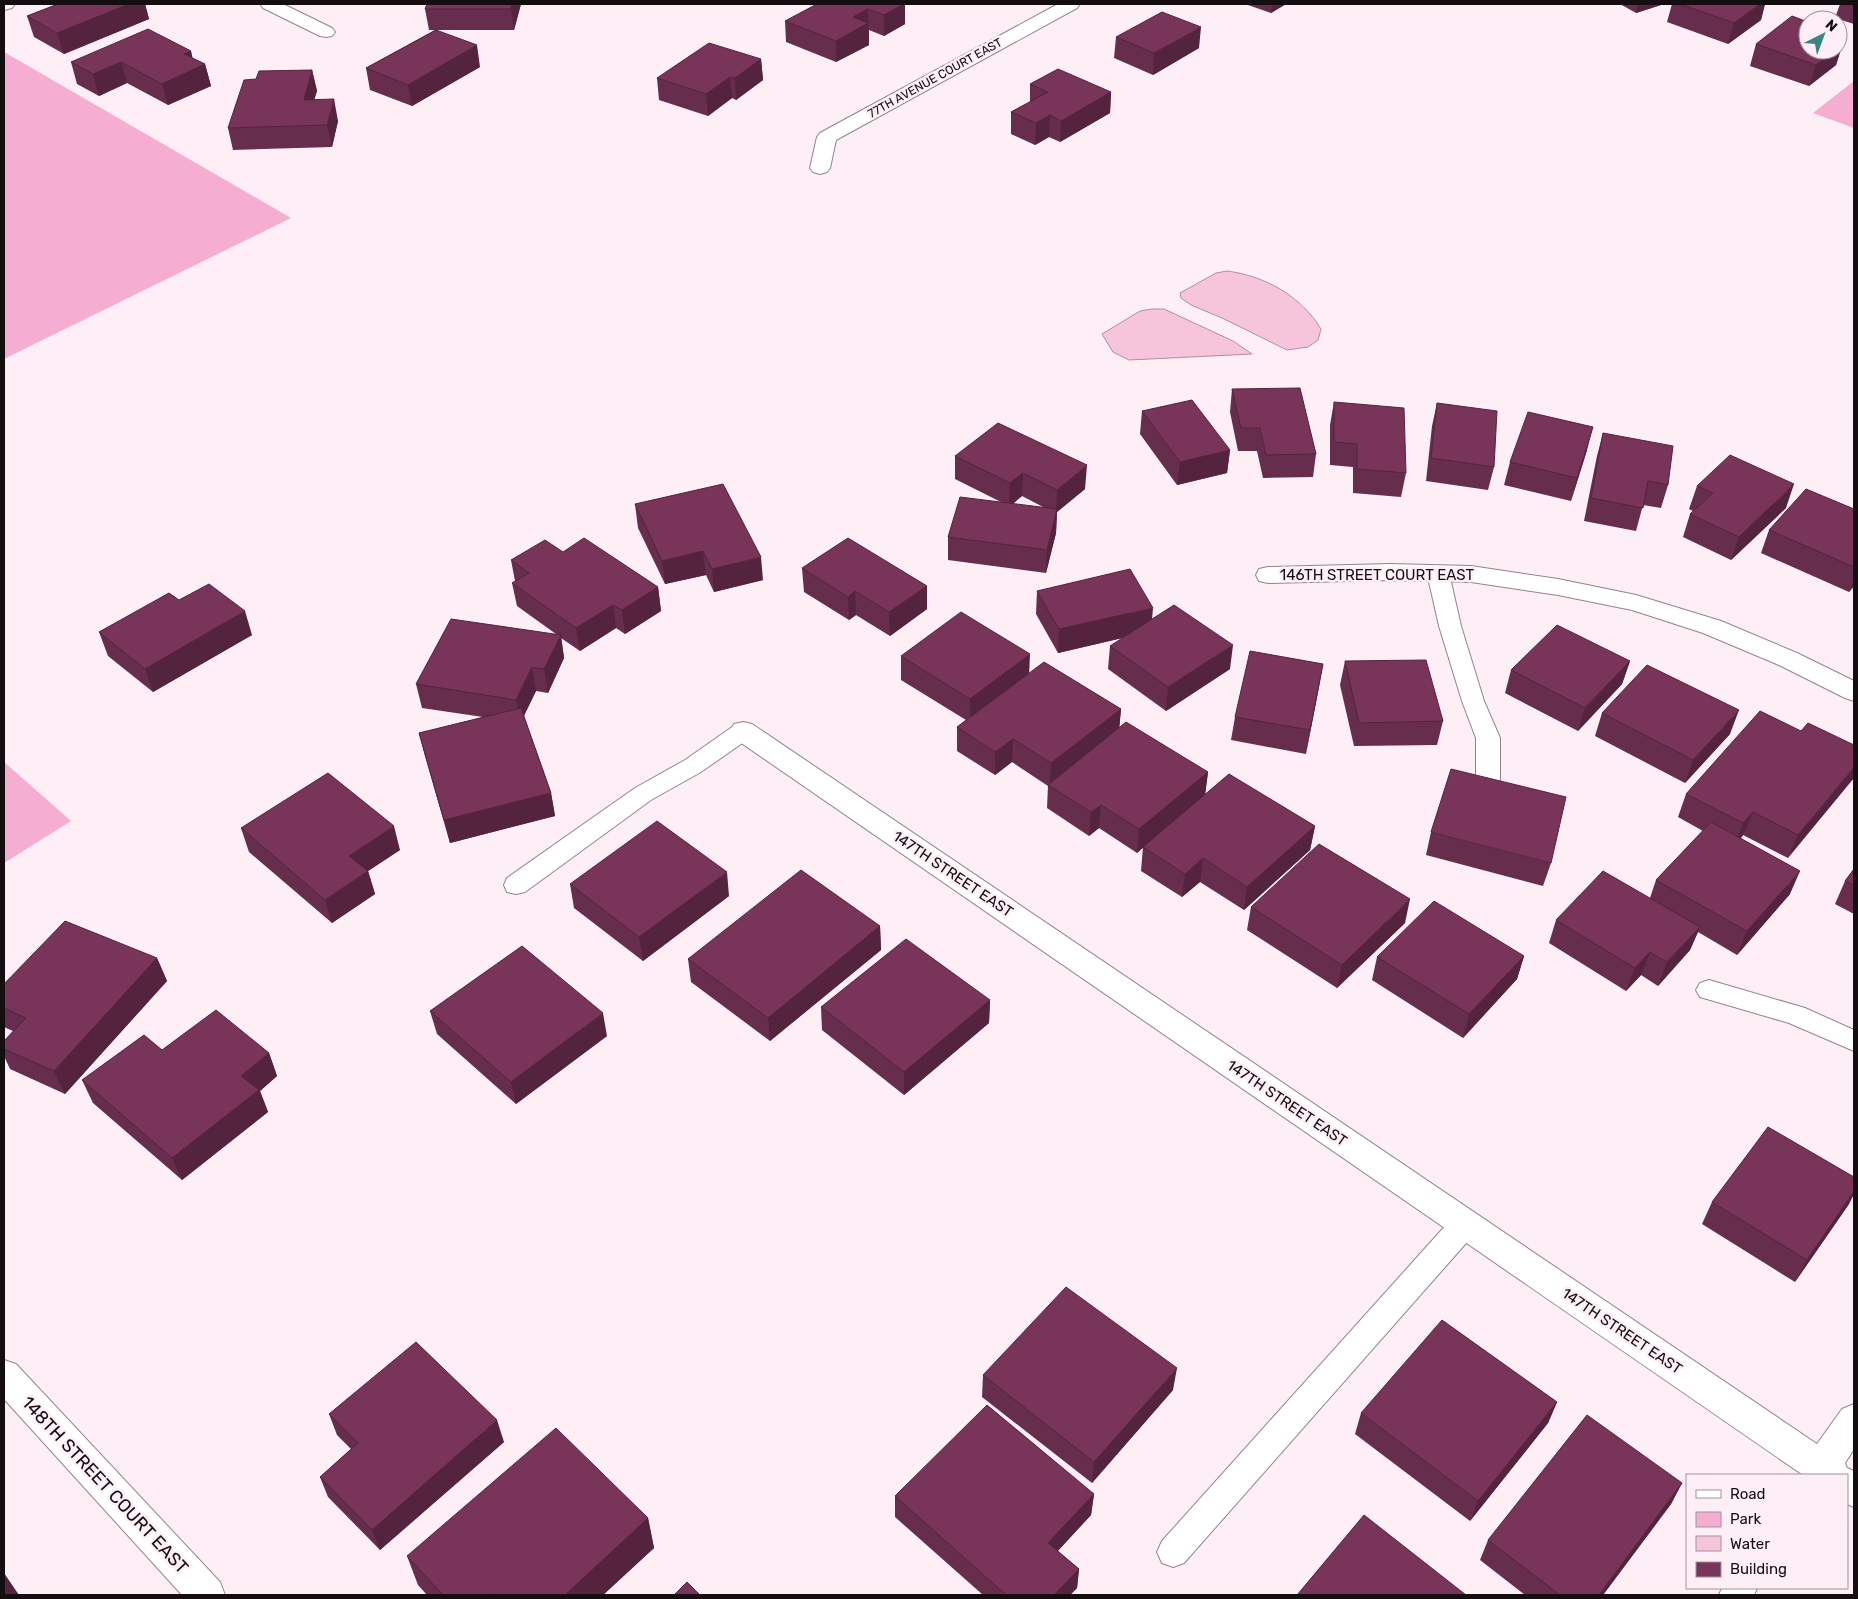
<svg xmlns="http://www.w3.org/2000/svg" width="1858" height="1599" viewBox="0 0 1858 1599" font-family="Rubik,sans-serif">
<rect width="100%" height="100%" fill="#feeef5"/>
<path fill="#f5add1" d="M4,52L291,218L4,359Z
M1854,81V128L1813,113Z
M4,762L71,821L4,863Z"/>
<path fill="#f6c5dc" stroke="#b28e9f" d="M1227,271C1265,276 1301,296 1321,329L1318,340L1308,347L1287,350L1222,318L1191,305L1181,298L1180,293L1216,273Z
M1152,309H1164L1233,341L1252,354L1129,360L1113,352L1102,334L1140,311Z"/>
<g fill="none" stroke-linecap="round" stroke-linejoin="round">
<defs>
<path id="service" d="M1438,566L1446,568L1449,573L1461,626L1484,701L1500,738V783L1496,789L1488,791L1480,789L1476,783V738L1462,701L1439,626L1427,573L1430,568Z
M743,723L751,725L755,731L751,737L701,772L651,800L525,892L516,894L507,892L504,885L507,878L635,788L685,760L735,725Z
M1709,980L1805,1008L1854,1030V1051L1789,1023L1700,997L1696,990L1700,983Z
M1465,1212L1475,1215L1479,1224L1475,1233L1184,1563L1173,1567L1162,1563L1157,1552L1162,1541L1455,1215Z
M1722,1588H1757L1754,1595H1719Z"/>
<path id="minor" d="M4,4H15L12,8L4,10Z
M260,4H283L332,28L335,32L332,36L326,37L320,36L263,8Z
M1058,4H1080L1077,8L836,140L830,168L827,172L820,174L813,172L810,168L817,137L820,133Z
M1390,564L1471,566L1558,579L1636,595L1721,621L1797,653L1854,681V701L1845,698L1779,665L1703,633L1632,610L1558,595L1471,582L1390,580L1268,583L1259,581L1256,575L1259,569L1268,567Z
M743,722L752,724L1817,1444L1842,1409L1854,1404V1449L1845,1463L1847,1468L1854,1471V1507L1847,1504V1475H1803L734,738L730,731L734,724Z
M4,1360L16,1364L220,1582L225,1595H182L4,1399Z"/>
</defs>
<use href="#service" stroke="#95838b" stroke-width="2"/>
<use href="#minor" stroke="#95838b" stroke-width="2"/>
<use href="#service" fill="#fff" fill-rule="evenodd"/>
<use href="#minor" fill="#fff" fill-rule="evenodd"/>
</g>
<path fill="#672d4d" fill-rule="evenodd" d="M58,4H145L149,19L64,54L34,37L27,16Z
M521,4L514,30H437L480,67L412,106L370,90L366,68L435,30H429L425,9Z
M905,4V24L884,36L869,30V45L836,62L786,42L785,21Z
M1245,4H1286L1271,13Z
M1620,4H1664L1636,13Z
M1672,4H1765L1761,20L1728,44L1667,22Z
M1840,4H1854V24L1835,18Z
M1116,37L1199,48L1153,75L1114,58Z
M1843,43L1836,65L1809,86L1750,66L1756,44L1808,50Z
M191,51L192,58L205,64L211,86L168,105L127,83L99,96L77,84L71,62Z
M761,59L763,80L736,100L732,98L708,116L659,100L657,78Z
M312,70L317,91L314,99L338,121L332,147L233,150L228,128L256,79Z
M1030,84L1111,92L1110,113L1060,142L1049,137L1035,145L1011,134V112L1030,102Z
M1232,389L1316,454L1313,477L1263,478L1257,451H1238L1230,412Z
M1334,402L1406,473L1401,497L1353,493V467L1330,465V425Z
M1437,403L1494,467L1488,490L1426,481L1432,426Z
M1142,411L1230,450L1227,473L1177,485L1140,434Z
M1603,433L1668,485L1661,508L1643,505L1636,531L1584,521L1597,456Z
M1587,450L1571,501L1504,485L1510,462Z
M955,456L1085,489L1057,512L1056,533L1046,573L948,560V537L1001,502L955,479ZM1022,496L1045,508L1013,504Z
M1697,486L1786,508L1731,560L1683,537L1690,514L1693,511L1689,509Z
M635,504L763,580L714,592L706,575L665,584L638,528Z
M1854,509V586L1849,592L1761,553L1769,530Z
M563,552L658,587L661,611L625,634L616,628L580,651L561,638L564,658L548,693L536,691L524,716L551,793L555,816L450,843L425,756L419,733L483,717L422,708L416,684L556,634L517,606L512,583L515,581L511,560Z
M802,568L927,586V609L890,636L856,615L849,620L804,592Z
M1037,591L1152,619L1230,669L1166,711L1108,669L1110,646L1123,638L1058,653L1036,614Z
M179,600L252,635L153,692L108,656L99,632Z
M901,656L1029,673L1121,709L1119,728L1208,772L1205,795L1315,826L1310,850L1244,910L1200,882L1182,897L1141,871L1143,847L1137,853L1099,828L1089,836L1047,808L1048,786L1012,762L995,775L957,751V727L966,720L901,680Z
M1345,661L1443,721L1437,745L1354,746L1340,685Z
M1630,661L1622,684L1578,731L1505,693L1511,670Z
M1323,664L1306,754L1231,740L1235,717Z
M1602,713L1730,734L1685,783L1595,736Z
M1801,731L1854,745L1788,858L1743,835L1741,838L1790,894L1737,955L1698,932L1690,950L1658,986L1641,975L1626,991L1549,943L1556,920L1650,898L1656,880L1703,831L1678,817L1686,794Z
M241,828L400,850L368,871L375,894L332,923L249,852Z
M1431,832L1551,863L1543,886L1426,855Z
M1854,869V914L1835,904L1845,881Z
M570,884L729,896L643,961L574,908Z
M1251,907L1405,923L1337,988L1247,930Z
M880,926L881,950L770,1041L691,982L688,959Z
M1524,956L1517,979L1463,1038L1372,980L1377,957Z
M157,958L167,981L65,1094L10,1069L4,1056V1041L13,1031L4,1027V984Z
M990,1000L989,1023L904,1095L822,1030L821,1007Z
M430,1011L607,1036L516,1104L437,1034Z
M162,1050L269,1053L277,1076L260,1091L268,1112L182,1180L93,1103L82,1080Z
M1712,1202L1849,1204L1795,1282L1702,1224Z
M983,1375L1173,1390L1092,1483L982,1397Z
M1557,1402L1548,1423L1470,1521L1355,1434L1361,1413Z
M329,1414L504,1442L380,1550L328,1497L320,1477L351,1449L337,1435Z
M1682,1483L1671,1504L1603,1595H1525L1480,1560L1488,1540Z
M1094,1494L1091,1515L1058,1551L1079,1569L1077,1588L1070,1595H983L895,1517V1496Z
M648,1518L654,1548L603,1595H427L418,1585L407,1556Z"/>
<path fill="#54243e" d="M129,4H145L149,19L64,54L57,33Z
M512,4H521L514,30L511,9Z
M905,4V24L884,36V15Z
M1272,4H1286L1271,13Z
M1638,4H1664L1636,13Z
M1760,4H1765L1761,20L1728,44L1734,23Z
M868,9L869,45L836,62V41L853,17Z
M1201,27L1199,48L1153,75L1154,53Z
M1843,43L1836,65L1809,86L1816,65L1834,50H1838V47Z
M477,45L480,67L412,106L408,85Z
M191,51L195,69L205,64L211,86L168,105L162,84L184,54Z
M761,59L763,80L736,100L735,78Z
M121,62L127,83L99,96L93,74Z
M312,70L317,91L308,121L304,100Z
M730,77L732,98L708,116L706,94Z
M1111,92L1110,113L1060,142L1061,121Z
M334,99L338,121L332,147L327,125Z
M1050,115L1049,137L1035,145L1036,123Z
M1593,427L1587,450L1571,501L1577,478Z
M1230,450L1227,473L1177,485L1180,462Z
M1087,465L1085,489L1057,512L1056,533L1046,573L1047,550L1056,513L1057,490Z
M1023,473L1022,496L1009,506L1010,483Z
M1794,484L1786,508L1731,560L1739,537Z
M703,551L706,575L665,584L662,561Z
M761,557L763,580L714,592L712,569Z
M1854,579V586L1849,592Z
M927,586V609L890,636L889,612Z
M658,587L661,611L625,634L622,610Z
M855,591L856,615L849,620L848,597Z
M613,605L616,628L580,651L576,628Z
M1153,608L1151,631L1058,653L1059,629Z
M245,611L252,635L153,692L145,669Z
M561,635L564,658L548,693L544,669Z
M1233,645L1230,669L1166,711L1168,687Z
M1030,654L1029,677L970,723V699Z
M1630,661L1622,684L1578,731L1585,708Z
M1323,664L1319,687L1306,754L1310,730Z
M532,667L536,691L520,723L516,700Z
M1121,709L1119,732L1050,787L1051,763Z
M1739,710L1730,734L1685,783L1693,760Z
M1013,739L1012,762L995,775V752Z
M1854,767V778L1788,858L1798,835Z
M1208,772L1205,795L1137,853L1139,829Z
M551,793L555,816L450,843L444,820Z
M1101,805L1099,828L1089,836L1091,812Z
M1753,812L1743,835L1734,847L1743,823Z
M394,826L400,850L368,871L375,894L332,923L325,900L349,856Z
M1315,826L1310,850L1244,910L1247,887Z
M1203,858L1200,882L1182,897L1185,874Z
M1800,871L1790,894L1737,955L1747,931Z
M727,872L729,896L643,961L639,937Z
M1410,899L1405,923L1337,988L1342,965Z
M880,926L881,950L770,1041L768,1018Z
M1700,927L1690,950L1658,986L1667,962Z
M1650,952L1641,975L1626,991L1635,968Z
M1524,956L1517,979L1463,1038L1469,1014Z
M157,958L167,981L65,1094L54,1071Z
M990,1000L989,1023L904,1095V1072Z
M603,1013L607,1036L516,1104L511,1082Z
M269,1053L277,1076L260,1091L268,1112L182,1180L172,1158L241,1076Z
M1854,1191V1194L1849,1204L1795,1282L1807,1260Z
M1177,1368L1173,1390L1092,1483L1094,1462Z
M1557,1402L1548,1423L1470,1521L1478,1501Z
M497,1420L504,1442L380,1550L372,1530Z
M1682,1483L1671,1504L1603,1595H1599Z
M1094,1494L1091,1515L1046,1563L1048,1543Z
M648,1518L654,1548L603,1595H565Z
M1079,1569L1077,1588L1070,1595H1054Z
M4,1573L19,1595H4Z"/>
<path fill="#783459" stroke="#54243e" d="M58,4H129L57,33L27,16Z
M427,4H512L511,9H425Z
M817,4H904L884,15L868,9L853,17L868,23L836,41L785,21Z
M1680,4H1760L1734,23Z
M1162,12L1201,27L1154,53L1116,37Z
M1792,16L1808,22V50H1834L1816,65L1756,44Z
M148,29L191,51L184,54L205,64L162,84L121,62L93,74L71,62Z
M436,30L477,45L408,85L366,68Z
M1838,42L1843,43L1838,47Z
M709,43L761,59L735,78L730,77L706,94L657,78Z
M1058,69L1111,92L1061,121L1050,115L1036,123L1011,112L1048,92L1030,84Z
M312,70L304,100L334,99L327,125L228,128L244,80L256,79L259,71Z
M1300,388L1316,454L1266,455L1260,428H1241L1232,389Z
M1192,400L1230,450L1180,462L1142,411Z
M1334,402L1404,408L1406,473L1357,469V444L1334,442Z
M1437,403L1497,411L1494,467L1431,458Z
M1528,412L1593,427L1577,478L1510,462Z
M998,423L1087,465L1057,490L1023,473L1010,483L955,456Z
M1603,433L1673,446L1668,485L1648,481L1643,508L1591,498Z
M1730,455L1794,484L1739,537L1690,514L1713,493L1697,486Z
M723,484L761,557L712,569L703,551L662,561L635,504Z
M1806,489L1854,509V567L1769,530Z
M960,497L1057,509L1047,550L948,537Z
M584,538L658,587L622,610L613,605L576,628L512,583L529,573L511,560L545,540L563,552Z
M848,538L927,586L889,612L855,591L848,597L802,568Z
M1130,569L1153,608L1059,629L1037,591Z
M209,584L245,611L145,669L99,632L169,593L179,600Z
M1174,605L1233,645L1168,687L1110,646Z
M961,612L1030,654L970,699L901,656Z
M451,619L561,635L544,669L532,667L516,700L416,684Z
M1557,625L1630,661L1585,708L1511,670Z
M1250,651L1323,664L1310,730L1235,717Z
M1426,660L1443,721L1359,723L1345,661Z
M1044,662L1121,709L1051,763L1013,739L995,752L957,727Z
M1647,665L1739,710L1693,760L1602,713Z
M521,708L551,793L444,820L419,733Z
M1760,711L1801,731L1808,723L1854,745V767L1798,835L1753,812L1743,823L1686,794Z
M1126,722L1208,772L1139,829L1101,805L1091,812L1048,785Z
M1451,769L1566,797L1551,863L1431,832Z
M328,773L394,826L349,856L368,871L325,900L241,828Z
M1229,774L1315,826L1247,887L1203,858L1185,874L1143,847Z
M657,821L727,872L639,937L570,884Z
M1711,822L1800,871L1747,931L1656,880Z
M1319,844L1410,899L1342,965L1251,907Z
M1854,869V885L1845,881Z
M801,870L880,926L768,1018L688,959Z
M1603,871L1700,927L1667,962L1650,952L1635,968L1556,920Z
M1434,901L1524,956L1469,1014L1377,957Z
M65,921L157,958L54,1071L4,1049V1041L26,1018L4,1008V984Z
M906,939L990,1000L904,1072L821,1007Z
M522,946L603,1013L511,1082L430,1011Z
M216,1010L269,1053L241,1076L259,1090L172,1158L82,1080L144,1035L162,1050Z
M1768,1127L1854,1177V1191L1807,1260L1712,1202Z
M1066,1287L1177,1368L1094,1462L983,1375Z
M1442,1320L1557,1402L1478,1501L1361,1413Z
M416,1342L497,1420L372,1530L320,1477L358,1443L329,1414Z
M987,1405L1094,1494L1048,1543L1079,1569L1054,1595H1006L895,1496Z
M1587,1415L1682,1483L1599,1595H1560L1488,1540Z
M556,1428L648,1518L565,1595H497L495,1594L493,1595H443L407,1556Z
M1364,1515L1466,1595H1297Z
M687,1582L700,1595H674Z"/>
<g text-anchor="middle" stroke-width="5" stroke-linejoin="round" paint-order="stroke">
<g font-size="12" fill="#140e11" stroke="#feeef5">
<text transform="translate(935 78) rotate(-29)" y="4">77TH AVENUE COURT EAST</text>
</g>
<g font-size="15" fill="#140e11" stroke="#feeef5">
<text x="1377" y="580">146TH STREET COURT EAST</text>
<text transform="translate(953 874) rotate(34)" y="5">147TH STREET EAST</text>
<text transform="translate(1287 1103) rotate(34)" y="5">147TH STREET EAST</text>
<text transform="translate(1622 1331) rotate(34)" y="5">147TH STREET EAST</text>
</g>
<g font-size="18" fill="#140e11" stroke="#feeef5">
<text transform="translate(105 1485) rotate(47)" y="6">148TH STREET COURT EAST</text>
</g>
</g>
<rect width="1858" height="1599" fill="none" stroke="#140e11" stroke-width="10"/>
<rect x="1686" y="1474" width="162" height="115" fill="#feeef5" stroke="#a0949a"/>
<rect x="1696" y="1490" width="25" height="8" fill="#ffffff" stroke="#a0949a"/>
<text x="1730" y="1499" font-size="15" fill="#140e11">Road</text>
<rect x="1696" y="1512" width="25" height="15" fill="#f5add1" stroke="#a0949a"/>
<text x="1730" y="1524" font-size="15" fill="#140e11">Park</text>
<rect x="1696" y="1536" width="25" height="15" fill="#f6c5dc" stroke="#a0949a"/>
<text x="1730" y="1549" font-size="15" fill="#140e11">Water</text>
<rect x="1696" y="1562" width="25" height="15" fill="#783459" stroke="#a0949a"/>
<text x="1730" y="1574" font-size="15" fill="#140e11">Building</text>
<g transform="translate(1823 35) rotate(42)"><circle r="24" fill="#feeef5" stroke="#a0949a"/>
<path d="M0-4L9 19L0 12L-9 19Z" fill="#3b8486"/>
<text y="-8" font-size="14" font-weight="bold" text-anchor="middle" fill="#140e11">N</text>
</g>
</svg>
